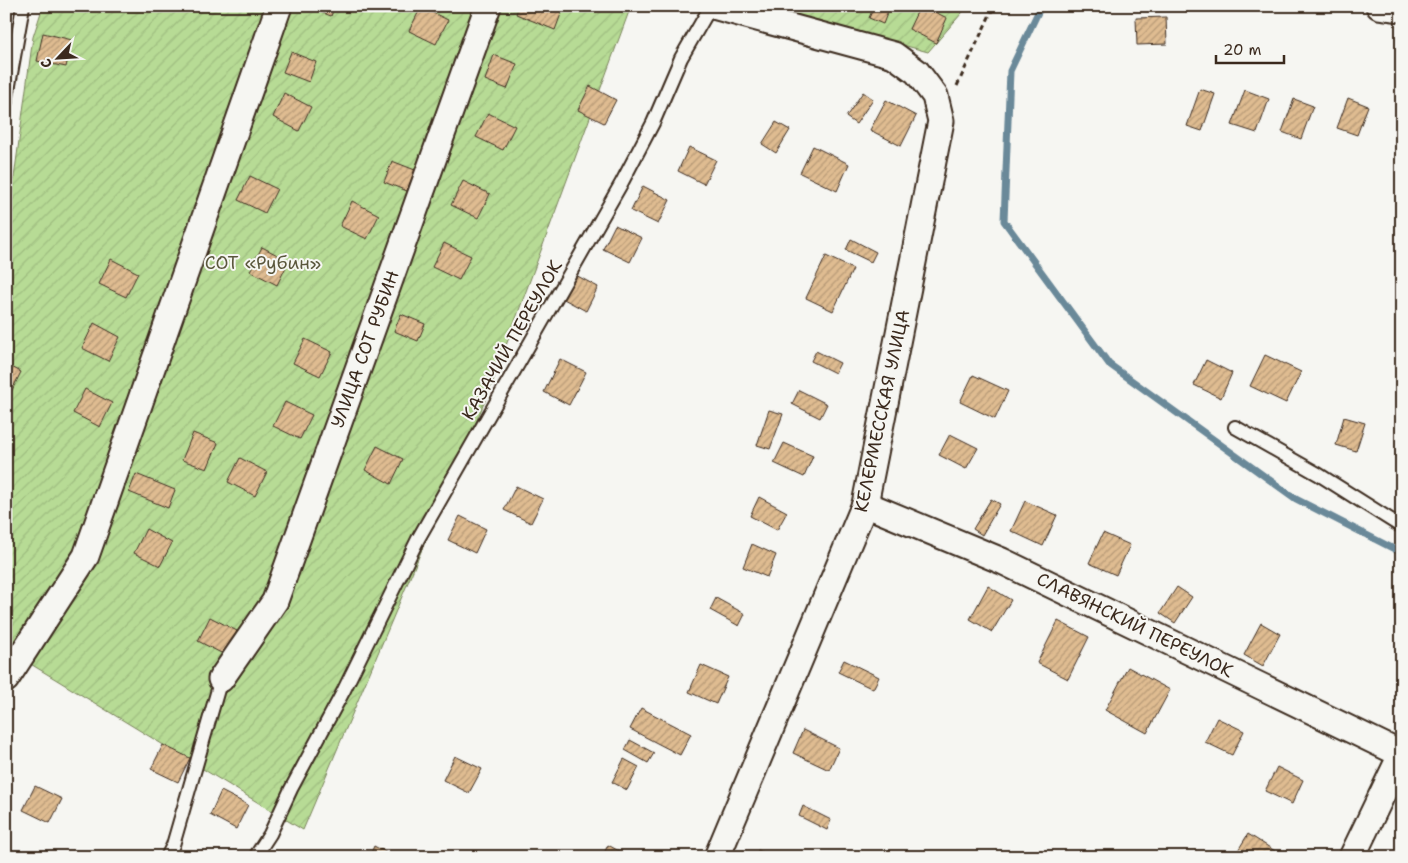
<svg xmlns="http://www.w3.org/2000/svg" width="1408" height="863" viewBox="0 0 1408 863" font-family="'Shantell Sans',sans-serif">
<defs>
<pattern id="garden-furrows" width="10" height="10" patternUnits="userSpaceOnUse" patternTransform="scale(1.25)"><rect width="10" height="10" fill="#b7db95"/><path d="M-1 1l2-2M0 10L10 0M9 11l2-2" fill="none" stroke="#9ebc80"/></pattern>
<pattern id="building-hatch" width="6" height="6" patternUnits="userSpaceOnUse" patternTransform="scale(1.25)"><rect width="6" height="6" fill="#dfbc91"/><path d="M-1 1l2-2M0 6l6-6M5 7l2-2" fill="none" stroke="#b69976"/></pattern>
</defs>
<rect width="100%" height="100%" fill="#f6f6f2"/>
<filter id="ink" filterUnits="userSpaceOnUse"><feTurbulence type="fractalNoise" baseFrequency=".02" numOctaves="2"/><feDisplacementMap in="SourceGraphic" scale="10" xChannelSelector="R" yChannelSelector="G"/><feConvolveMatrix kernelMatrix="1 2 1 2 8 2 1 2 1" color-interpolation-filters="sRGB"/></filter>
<g filter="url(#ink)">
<path fill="url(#garden-furrows)" stroke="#79825a" d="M43,6H631L490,389L303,830L6,649V237L33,37Z
M763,6H968L928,52Z"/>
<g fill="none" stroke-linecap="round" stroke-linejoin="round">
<path stroke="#6b8999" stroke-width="7" d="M1041,6L1010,71L1004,221L1109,364L1296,499L1402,553"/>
</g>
<path fill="url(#building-hatch)" stroke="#3b2a1e" d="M309,6H335L331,16L308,7Z
M519,6H564L555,30L516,14Z
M874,6H890L883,24L869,18Z
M920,6H923L947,18L936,43L909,29Z
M421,7L448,20L436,44L409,31Z
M1166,17L1167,44L1137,45L1136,18Z
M43,33L72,40L66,67L37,61Z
M291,52L316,62L309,82L283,72Z
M494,55L517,64L507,89L485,80Z
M590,86L616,100L604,123L578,110Z
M1200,89L1215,94L1202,131L1187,126Z
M1245,90L1269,99L1257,133L1232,125Z
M863,92L873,99L856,124L846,117Z
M284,93L311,107L299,131L273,117Z
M1348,98L1368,106L1357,135L1337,128Z
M1294,99L1313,106L1301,139L1282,132Z
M886,100L916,116L901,146L870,130Z
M488,113L515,126L503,150L476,137Z
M776,122L790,130L776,153L762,144Z
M813,146L849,164L837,191L800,173Z
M689,147L716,160L704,184L678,171Z
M392,161L415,170L407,191L384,182Z
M250,176L277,189L265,213L238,200Z
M463,181L490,194L478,218L451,205Z
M643,186L670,200L658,224L631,211Z
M352,201L379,215L367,239L340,226Z
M615,225L642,238L630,262L603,249Z
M851,239L876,252L871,262L846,250Z
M444,243L471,256L459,280L432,267Z
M262,247L289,261L277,285L250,271Z
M826,256L853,269L833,311L806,298Z
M111,259L138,273L126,297L99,284Z
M572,273L598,287L586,311L560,297Z
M401,314L425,324L418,341L394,331Z
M94,323L120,337L108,361L82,348Z
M305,339L332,352L320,376L293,363Z
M816,351L840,363L835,373L811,361Z
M1265,355L1301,372L1286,403L1250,386Z
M560,359L586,372L569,405L544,392Z
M1206,360L1232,373L1221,398L1194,385Z
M6,364L21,372L9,396L6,394Z
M973,375L1008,391L995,419L960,402Z
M85,389L112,403L100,427L73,413Z
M799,390L827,404L820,418L792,404Z
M285,402L312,415L300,439L273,426Z
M769,410L783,414L770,449L757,445Z
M1344,417L1365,423L1356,451L1336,445Z
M193,433L218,443L207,469L182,460Z
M950,434L978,448L966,469L939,455Z
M784,443L813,456L804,477L774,463Z
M377,446L403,459L391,484L365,470Z
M240,458L267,472L255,496L228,482Z
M136,474L175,490L168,508L129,492Z
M516,486L543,499L531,523L504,510Z
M759,497L787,512L777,530L750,516Z
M991,499L1000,504L982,535L973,529Z
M1025,501L1057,515L1043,546L1011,531Z
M460,516L486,529L475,553L448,540Z
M146,529L172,543L160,566L134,553Z
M1103,533L1130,545L1116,575L1089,563Z
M752,544L776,555L767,577L743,567Z
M988,586L1011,600L992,632L970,619Z
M1177,587L1192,597L1175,623L1160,613Z
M716,598L745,614L739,626L710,610Z
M210,617L237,631L225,655L198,641Z
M1058,621L1089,637L1068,679L1037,663Z
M1261,623L1280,634L1263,666L1244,655Z
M844,660L879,677L873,689L838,672Z
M701,665L728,677L716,704L689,692Z
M1128,667L1170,690L1147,733L1105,710Z
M641,708L691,734L680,755L630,729Z
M1217,718L1244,731L1232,755L1205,742Z
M803,730L839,748L829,770L793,753Z
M630,740L654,753L648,763L625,750Z
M163,745L190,758L178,782L151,769Z
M455,756L482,769L469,793L443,780Z
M624,759L639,767L627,790L612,782Z
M1277,767L1303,780L1292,804L1265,791Z
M35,786L62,799L50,823L23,810Z
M221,791L248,805L236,829L210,815Z
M803,806L831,820L827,830L799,816Z
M1248,834L1275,851L1271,857H1245L1237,852Z
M608,845L630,857H602Z
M374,846L395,857H369Z
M758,850L774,857H755Z"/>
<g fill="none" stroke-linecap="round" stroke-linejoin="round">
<defs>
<path id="lane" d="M6,102L23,6
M1235,427L1318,474L1402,527
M167,857L173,845L221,679
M255,857L270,834L291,789L343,692L418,539L621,184L653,123L681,58L711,6"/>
<path id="street" d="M713,6L894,55L917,72L935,96L941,121L865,504L717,857
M1379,6L1402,9
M865,504L1002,561L1401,754
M6,679L86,556L279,6
M221,679L275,601L488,6
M1352,857L1402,753"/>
</defs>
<use href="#lane" stroke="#3b2a1e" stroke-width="16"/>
<use href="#street" stroke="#3b2a1e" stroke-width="29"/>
<path stroke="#3b2a1e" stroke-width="3" stroke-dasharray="5 4" stroke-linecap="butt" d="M957,86L994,6"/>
<use href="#lane" stroke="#f6f6f2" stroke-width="12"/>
<use href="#street" stroke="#f6f6f2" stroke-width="25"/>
</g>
</g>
<g text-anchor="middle" stroke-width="4" stroke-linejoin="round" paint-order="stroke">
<g font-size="18" fill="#5a563c" stroke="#f6f6f2">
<text x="263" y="269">СОТ «Рубин»</text>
</g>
<g font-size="18" fill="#3b2a1e" stroke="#f6f6f2">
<text transform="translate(512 340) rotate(-60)" y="6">КАЗАЧИЙ ПЕРЕУЛОК</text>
<text transform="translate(365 349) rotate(-70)" y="6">УЛИЦА СОТ РУБИН</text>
<text transform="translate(882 411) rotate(-78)" y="6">КЕЛЕРМЕССКАЯ УЛИЦА</text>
<text transform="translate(1135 625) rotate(26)" y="6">СЛАВЯНСКИЙ ПЕРЕУЛОК</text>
</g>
</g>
<rect width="1408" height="863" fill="none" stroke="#f6f6f2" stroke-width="25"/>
<rect x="12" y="12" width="1383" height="838" fill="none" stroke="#3b2a1e" stroke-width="2" filter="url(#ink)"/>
<g transform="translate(58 58) rotate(245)" stroke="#f6f6f2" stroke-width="4" paint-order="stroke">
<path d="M0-4L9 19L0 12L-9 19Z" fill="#3b2a1e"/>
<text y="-8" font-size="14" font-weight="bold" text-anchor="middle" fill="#3b2a1e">С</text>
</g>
<path d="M1216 55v8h68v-8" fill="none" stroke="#3b2a1e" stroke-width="2.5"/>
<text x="1223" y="55" font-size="15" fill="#3b2a1e" stroke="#f6f6f2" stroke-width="4" paint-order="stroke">20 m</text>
</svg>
